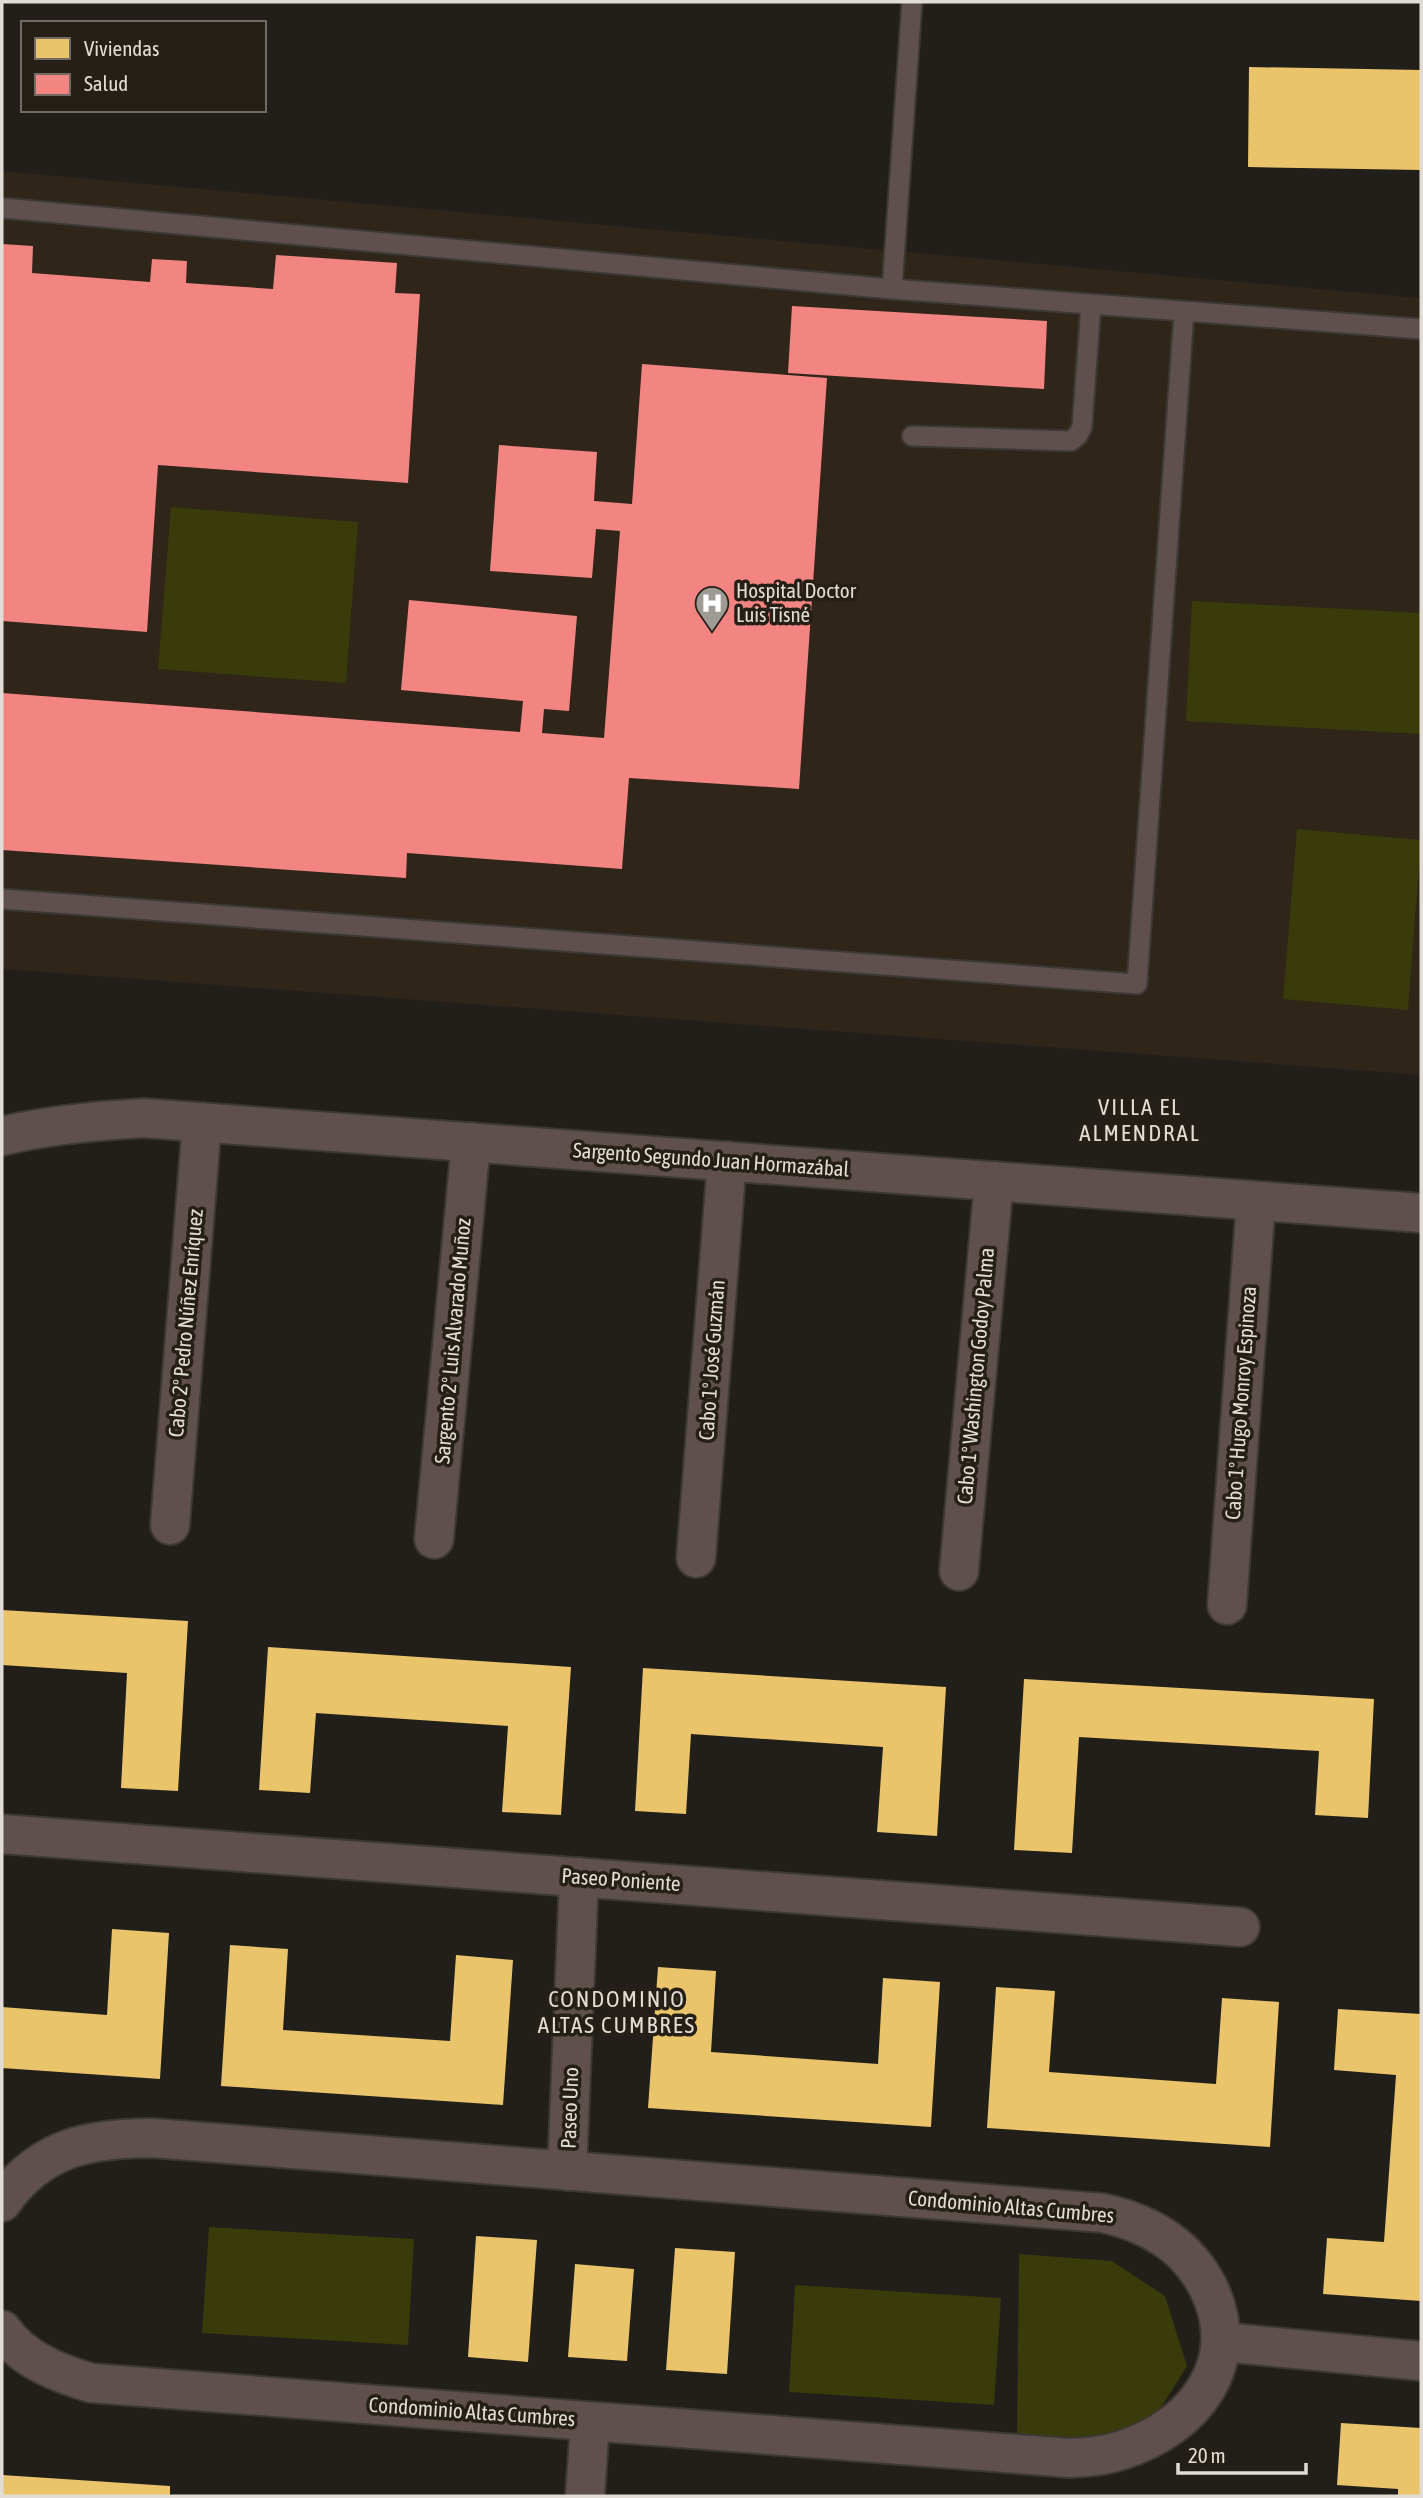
<svg xmlns="http://www.w3.org/2000/svg" width="1423" height="2498" viewBox="0 0 1423 2498" font-family="'Asap Condensed',sans-serif">
<rect width="100%" height="100%" fill="#221e1a"/>
<path fill="#302519" d="M2,171L1421,298V1075L2,969Z"/>
<path fill="#393b0a" d="M171,507L358,522L346,683L158,669Z
M1192,601L1421,613V734L1186,721Z
M1297,829L1421,840L1408,1010L1283,999Z
M209,2227L414,2239L408,2345L202,2333Z
M1019,2254L1112,2261L1165,2296L1187,2366L1152,2422L1095,2441H1017Z
M795,2285L1001,2298L994,2405L789,2392Z"/>
<path fill="#e9c46a" d="M1249,67L1421,70V170L1248,167Z
M2,1610L188,1621L178,1791L121,1788L127,1673L2,1665Z
M268,1647L571,1667L561,1815L502,1812L508,1726L316,1713L310,1793L259,1790Z
M643,1668L946,1687L937,1836L877,1832L883,1747L691,1734L686,1814L635,1811Z
M1024,1679L1374,1699L1368,1818L1315,1815L1319,1751L1079,1737L1072,1853L1014,1850Z
M112,1929L169,1933L160,2079L2,2068V2007L107,2015Z
M230,1945L288,1949L283,2030L450,2041L456,1955L513,1960L503,2105L221,2086Z
M658,1967L716,1971L711,2052L878,2064L883,1978L940,1982L931,2127L648,2108Z
M996,1987L1055,1991L1049,2072L1216,2084L1222,1998L1279,2002L1270,2147L987,2128Z
M1338,2009L1421,2014V2301L1323,2294L1327,2238L1384,2242L1396,2075L1334,2070Z
M476,2236L537,2240L528,2362L468,2357Z
M675,2248L735,2252L727,2374L666,2370Z
M575,2264L634,2269L627,2361L568,2357Z
M1341,2423L1421,2428V2496H1398V2489L1337,2485Z
M2,2475L170,2486V2496H2Z"/>
<path fill="#f28482" d="M2,244L33,246L32,273L150,282L152,259L187,261L186,283L273,289L276,255L397,263L395,293L420,294L408,483L158,465L147,632L2,621Z
M792,306L1047,321L1044,389L788,373Z
M642,364L827,378L799,789L629,778L622,869L407,853L406,878L2,850V693L520,732L523,701L401,690L409,600L577,616L569,711L544,709L542,733L604,738L620,531L596,529L592,578L490,571L499,445L597,452L594,501L632,504Z"/>
<g fill="none" stroke-linecap="round" stroke-linejoin="round">
<defs>
<path id="service" d="M2,208L892,289L1421,329
M892,289L912,2
M912,436L1071,441L1078,435L1082,427L1091,305
M2,899L1137,984L1184,312"/>
<path id="minor" d="M170,1525L202,1122
M434,1539L471,1142
M696,1558L727,1161
M959,1571L994,1181
M1227,1605L1256,1201
M2,1834L1240,1927
M567,2171L579,1877
M2,2202C40,2147 90,2138 153,2138L1103,2213C1148,2223 1186,2244 1208,2287C1245,2362 1195,2427 1122,2450C1105,2456 1088,2457 1070,2458L91,2383C58,2373 23,2360 2,2330
M1222,2342L1421,2361
M585,2496L590,2422"/>
<path id="tertiary" d="M2,1136C49,1125 95,1121 144,1118L1421,1213"/>
</defs>
<use href="#service" stroke="#3c3935" stroke-width="23"/>
<use href="#minor" stroke="#3c3935" stroke-width="42"/>
<use href="#tertiary" stroke="#3c3935" stroke-width="42"/>
<use href="#service" stroke="#5f4f4d" stroke-width="19"/>
<use href="#minor" stroke="#5f4f4d" stroke-width="38"/>
<use href="#tertiary" stroke="#5f4f4d" stroke-width="38"/>
</g>
<defs>
<symbol id="hospital-pin" viewBox="-11 -11 22 30"><path d="M0 17L-7.5 6A9.5 9.5 0 1 1 7.5 6Z" fill="#9e9a94" stroke="#261f16"/><path d="M-5-5h3v3.5h4V-5h3V5h-3V1.5h-4V5h-3Z" fill="#fff"/></symbol>
</defs>
<g fill-rule="evenodd">
<use href="#hospital-pin" x="693" y="584" width="38" height="52"/>
</g>
<g text-anchor="middle" stroke-width="7" stroke-linejoin="round" paint-order="stroke">
<g font-size="21" fill="#e1dcd6" stroke="#261f16" text-anchor="start">
<text x="736" y="598">Hospital Doctor<tspan x="736" dy="24">Luis Tisné</tspan></text>
</g>
<g font-size="21" fill="#e1dcd6" stroke="#261f16">
<text transform="translate(711 1160) rotate(4)" y="7">Sargento Segundo Juan Hormazábal</text>
<text transform="translate(186 1323) rotate(-85)" y="7">Cabo 2° Pedro Núñez Enríquez</text>
<text transform="translate(453 1341) rotate(-85)" y="7">Sargento 2° Luis Alvarado Muñoz</text>
<text transform="translate(712 1360) rotate(-86)" y="7">Cabo 1° José Guzmán</text>
<text transform="translate(976 1376) rotate(-85)" y="7">Cabo 1° Washington Godoy Palma</text>
<text transform="translate(1241 1403) rotate(-86)" y="7">Cabo 1° Hugo Monroy Espinoza</text>
<text transform="translate(621 1880) rotate(4)" y="7">Paseo Poniente</text>
<text transform="translate(570 2108) rotate(-88)" y="7">Paseo Uno</text>
<text transform="translate(1011 2207) rotate(5)" y="7">Condominio Altas Cumbres</text>
<text transform="translate(472 2412) rotate(4)" y="7">Condominio Altas Cumbres</text>
</g>
<g font-size="23" letter-spacing="2" fill="#e1dcd6" stroke="#261f16">
<text x="1140" y="1115">VILLA EL<tspan x="1140" dy="26">ALMENDRAL</tspan></text>
<text x="617" y="2007">CONDOMINIO<tspan x="617" dy="26">ALTAS CUMBRES</tspan></text>
</g>
</g>
<rect width="1423" height="2498" fill="none" stroke="#e1dcd6" stroke-width="7"/>
<rect x="21" y="21" width="245" height="91" fill="#261f16" stroke="#716b63" stroke-width="2"/>
<rect x="35" y="38" width="35" height="21" fill="#e9c46a" stroke="#716b63" stroke-width="2"/>
<text x="84" y="56" font-size="21" fill="#e1dcd6">Viviendas</text>
<rect x="35" y="74" width="35" height="21" fill="#f28482" stroke="#716b63" stroke-width="2"/>
<text x="84" y="91" font-size="21" fill="#e1dcd6">Salud</text>
<path d="M1178 2463v10h128v-10" fill="none" stroke="#e1dcd6" stroke-width="3.5"/>
<text x="1188" y="2463" font-size="21" fill="#e1dcd6" stroke="#261f16" stroke-width="5" paint-order="stroke">20 m</text>
</svg>
